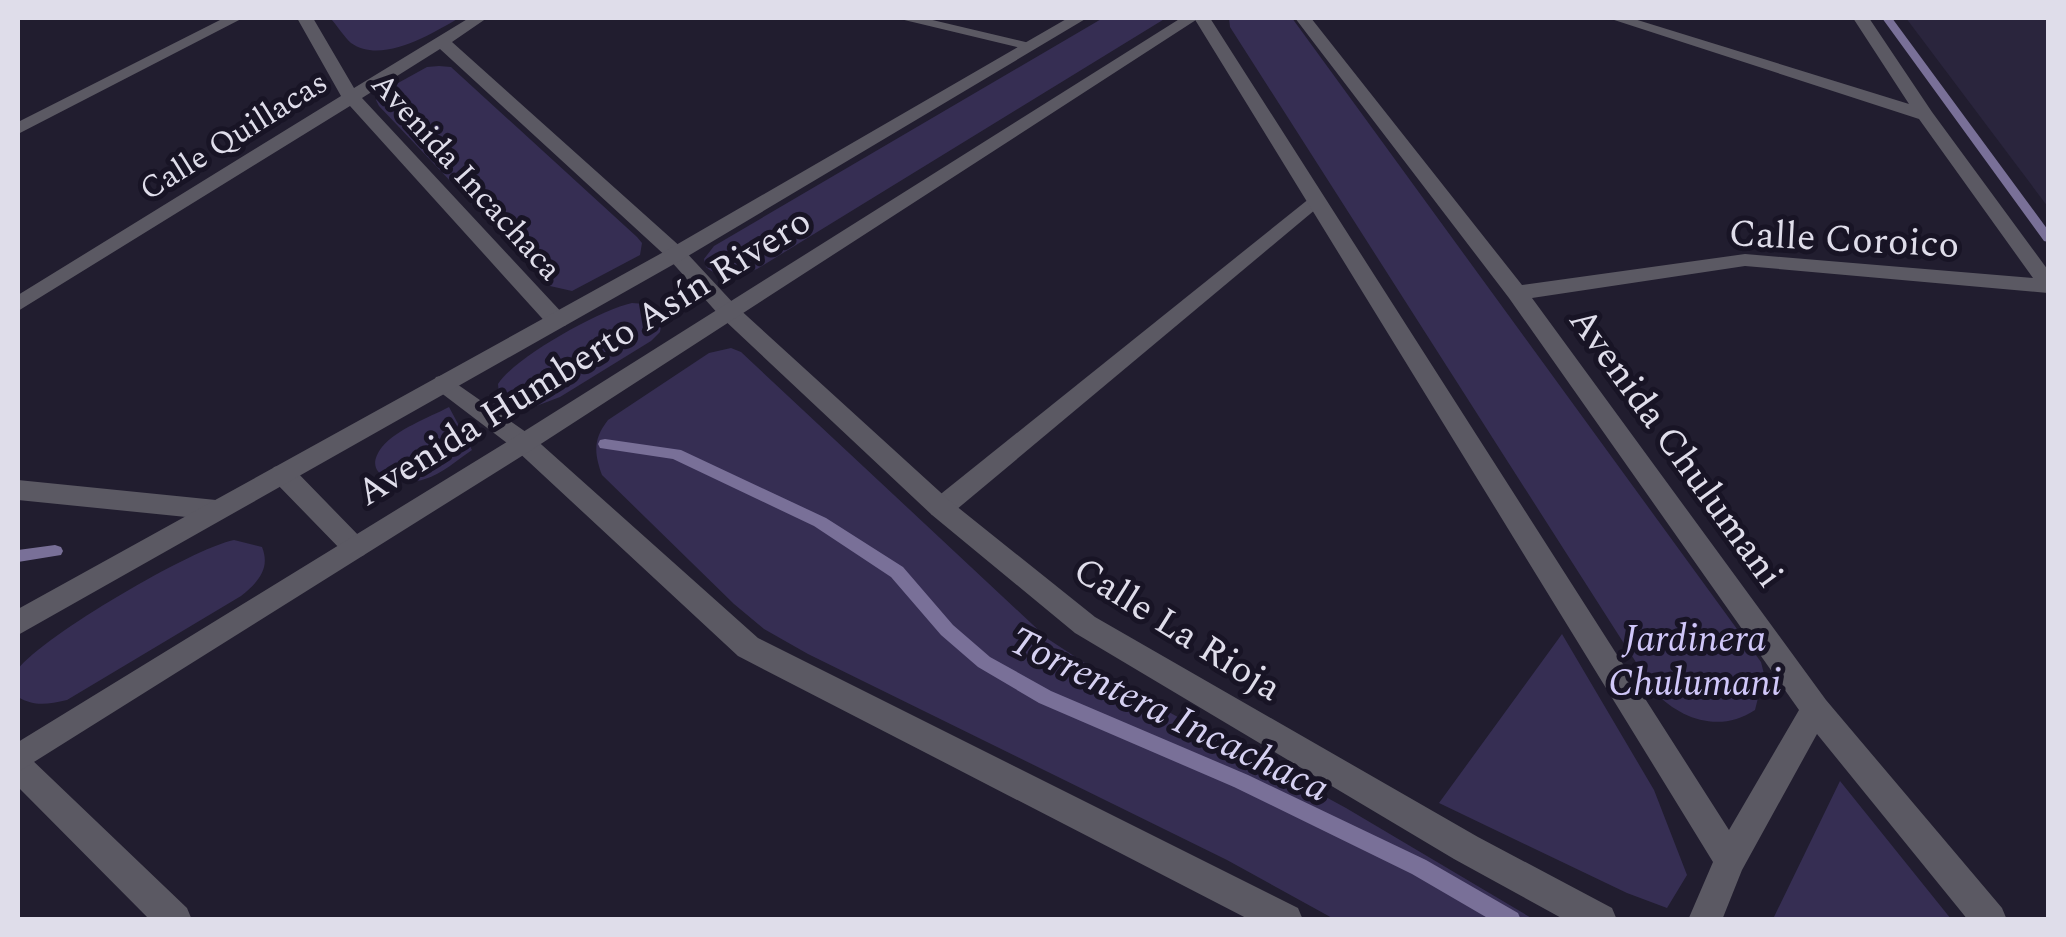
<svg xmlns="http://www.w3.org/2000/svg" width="2066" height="937" viewBox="0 0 2066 937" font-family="Spectral,serif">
<rect width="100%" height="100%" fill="#211d2f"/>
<path fill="#2a253d" d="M1906,18H2048V207Z"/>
<path fill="#362e53" d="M330,18H459C433,33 382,65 351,43C344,37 337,25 330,18Z
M1103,18H1166L757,269C739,277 721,280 706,267L704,259L714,246Z
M1229,18H1292L1761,662L1764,674L1755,710C1721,733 1681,720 1655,692L1230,27Z
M439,66L451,67L637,237L642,243L640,255L572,291L550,286L379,106L376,100L380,93L427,67Z
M632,303L645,304L663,315L660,332L651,341L560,397L531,408L516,407L499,394L498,384C515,357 600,310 632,303Z
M731,348L741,352L1048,639L1117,684L1346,808L1533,919H1334L1227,860L808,654L764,629L734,604L602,475C594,453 593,439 608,420L709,353Z
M449,407L472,450C457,460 442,474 425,479C403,487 358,478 382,447C397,429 428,418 449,407Z
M234,540L262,547C271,569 257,583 241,596L67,700C48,704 35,707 18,697V669C45,635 191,549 234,540Z
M1562,634L1654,790L1687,875L1667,908L1627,893L1439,803Z
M1840,781L1951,919H1773Z"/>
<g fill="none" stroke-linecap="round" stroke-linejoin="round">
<path fill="#797098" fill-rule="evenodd" d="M1882,18H1892L2048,230V242L2044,241Z
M605,439L681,450L826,518L903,567L953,625L990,657L1051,691L1248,775L1426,860L1518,913L1521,920H1491L1412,874L1234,787L1039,703L978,667L941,635L891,577L814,526L673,459L600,448L598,444L600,440Z
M55,545L61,547L63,551L61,555L18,562V550Z"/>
<path fill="#5b5963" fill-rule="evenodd" d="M1315,194L1322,196V204L950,515H932L928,508L932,501Z"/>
<path fill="#5b5963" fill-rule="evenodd" d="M224,18H243L18,134V122Z
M297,18H313L354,88L469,18H487L452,42L683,249L736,306L950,501L1095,617L1478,837L1612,908L1617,920H1565L1454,859L1075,633L932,515L720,316L669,259L440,49L362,98L565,316L568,321L565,326H549L350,106L18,311V295L341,96Z
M896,18H924L1038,45L1030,50Z
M1194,18H1210L1729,830L1799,710L1509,298L1295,18H1311L1522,285L1745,254L2033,278L1919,119L1608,18H1631L1909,104L1853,18H1869L1932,112L2048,270V293L1745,266L1532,298L1826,700L2002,908L2007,920H1968L1817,734L1742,870L1722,920H1688L1713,862Z
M444,375L533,437L758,638L1298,908L1303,920H1250L738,656L515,449L436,389L432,383L436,377Z
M283,465L292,467L364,541L368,548L364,555L355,559L346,555L274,481L270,474L274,467Z
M18,480L216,500L225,503L229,510L225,517L216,520L18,500Z
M18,753L29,757L187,908L192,920H150L18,787Z"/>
<path fill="#5b5963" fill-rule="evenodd" d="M1068,18H1087L683,259L18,635V609L669,249Z
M1181,18H1199L533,449L18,772V742L515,437Z"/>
</g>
<g text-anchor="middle" stroke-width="10" stroke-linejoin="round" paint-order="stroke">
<g font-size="32" fill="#dfddea" stroke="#181425">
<text transform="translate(233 135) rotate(-32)" y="11">Calle Quillacas</text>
<text transform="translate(467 176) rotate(48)" y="11">Avenida Incachaca</text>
</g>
<g font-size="38" fill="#dfddea" stroke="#181425">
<text transform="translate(1844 238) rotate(3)" y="13">Calle Coroico</text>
<text transform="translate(583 356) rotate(-32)" y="13">Avenida Humberto Asín Rivero</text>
<text transform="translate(1677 447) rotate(54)" y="13">Avenida Chulumani</text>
<text transform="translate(1178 628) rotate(32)" y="13">Calle La Rioja</text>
</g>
<g font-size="38" font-style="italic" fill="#d0c7f9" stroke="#181425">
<text x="1695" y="651">Jardinera<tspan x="1695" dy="44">Chulumani</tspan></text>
</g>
<g font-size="40" font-style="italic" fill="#d6d1f2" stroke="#181425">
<text transform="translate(1170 713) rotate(26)" y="14">Torrentera Incachaca</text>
</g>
</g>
<rect width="2066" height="937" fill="none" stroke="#dfddea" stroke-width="40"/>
</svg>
